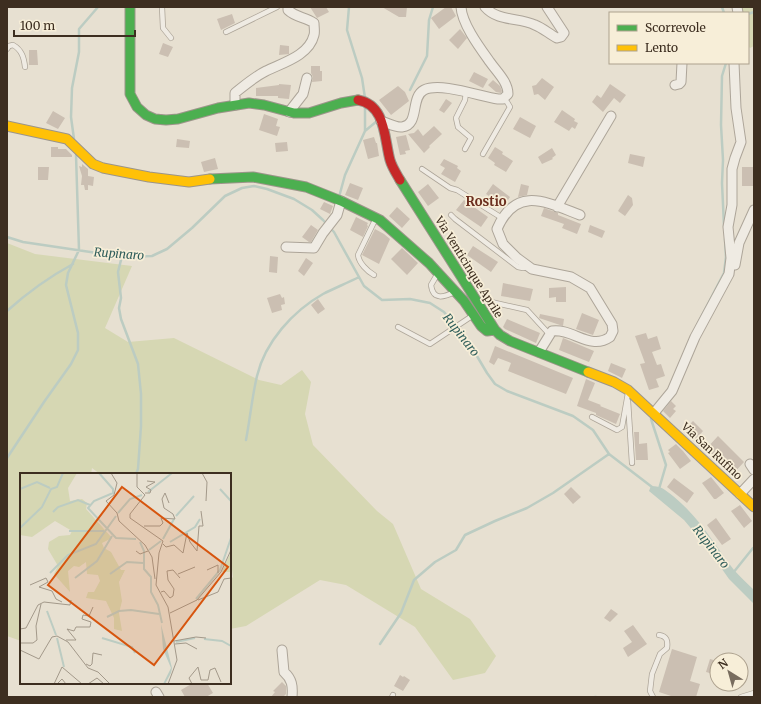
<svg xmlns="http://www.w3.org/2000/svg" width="761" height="704" viewBox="0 0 761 704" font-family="Merriweather,serif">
<rect width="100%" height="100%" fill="#e7e0d1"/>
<path fill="#d6d7b3" d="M742,7H754V46L750,48L748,46V13H743Z
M7,243L35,254L132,266L105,328L128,342L174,338L259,380L281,385L302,370L311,382L305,414L313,445L377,511L393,524L421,589L470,619L496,656L485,673L453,680L415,627L346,585L320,580L246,626L230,629V580L233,577L230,555V474H100L92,468L91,474H21V641L7,636Z"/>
<path fill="#bcccc2" d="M651,486C662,486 665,490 673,496C700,518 713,543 734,570C740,577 747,583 754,590V604L729,579L705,545L684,520L649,491Z"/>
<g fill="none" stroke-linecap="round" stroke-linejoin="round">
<path stroke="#bcccc2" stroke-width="2.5" d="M349,7L347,30L362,78L365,98
M722,7L724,13
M748,14L754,12
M410,90L427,56L429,20L433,7
M365,131L377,121
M74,139L71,117L72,88L79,52V29L98,7
M339,197L345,175L365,131V105
M724,226L722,183L723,160L721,125L722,76L726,63
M7,237L23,242L124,257L152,256L167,249L192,228L225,196L242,188L254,186L267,189L294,199L312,210L323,220L334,232L364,286L382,300L410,299L430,303L444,312L471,346L487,373L495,384L507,391L573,416L593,430L609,454L652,487
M122,256L118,272L121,298L119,308L121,319L138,364L141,394V426L138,469L136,474
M7,311C27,293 49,277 73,264
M697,325L724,273L726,257L725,239
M651,419L666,465L659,489
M246,440C250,419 252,397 257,376C265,342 293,311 323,294C335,288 347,283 359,277
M7,458L44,402L71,364L78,350V333L66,285L68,273L79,250L76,155
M733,573L753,548
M380,644L401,613L414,580L435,562L456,550L465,535L495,521L527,508L553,493L609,454
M595,697H596"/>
</g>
<path fill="#cbbfb2" d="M310,7H326L329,12L317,18Z
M382,7H407L406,17H399Z
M446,7H451L456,16L439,29L431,18Z
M232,14L235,23L221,30L217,19Z
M460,29L467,38L458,49L449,40Z
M163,43L173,47L168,57L159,54Z
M280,45L289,46V54L279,55Z
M29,50H37L38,65H29Z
M311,66H320V71H322V81L312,82L313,77L311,73Z
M474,72L488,79L483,88L469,81Z
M542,78L554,87L545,100L538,94L534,95L532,86L536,85Z
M493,80L500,86L502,91L501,93L496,92L488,85Z
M279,84L291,85L289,99L278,98V96H256V88L279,85Z
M610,84L626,95L620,103L614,98L603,112L592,102L597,95L601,98Z
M398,86L405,92L409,101L391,115L379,100Z
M446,99L452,103L444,113L439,110Z
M562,110L575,119L574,121L578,123L575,129L572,127L569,131L554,122Z
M53,111L65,118L58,129L46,123Z
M264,114L278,119L276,126L280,127L277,136L259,130Z
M520,117L536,126L530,138L513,129Z
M434,126L442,134L429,146L430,147L424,153L408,134L414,133L418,129L423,136Z
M406,135L410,150L405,151L406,154L400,155L396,137Z
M374,137L376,143H377L379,156L368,159L363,140Z
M177,139L190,141L189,148L176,147Z
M287,142L288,151L276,152L275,143Z
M51,147H58V149H66L72,155V157H51Z
M495,147L503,152L502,154L513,161L506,172L494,165L495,163L488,158Z
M552,148L556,155L552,158L553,159L542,164L538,157Z
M630,154L645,157L643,167L628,163Z
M215,158L218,169L204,172L201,162Z
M444,159L458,166L457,168L461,171L455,182L441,174L445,168L440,165Z
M82,164L88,169V176L94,177L93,186L88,185V190H85L84,185H81L82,176L79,166L82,167Z
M38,167H49L48,180H38Z
M742,167H754V186H742Z
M350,183L363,188L358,200L345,195Z
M428,184L439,198L428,206L418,192Z
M493,184L510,197L504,206L486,194Z
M521,184L529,186L527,195L518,197Z
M628,195L632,198L633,205L625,216L618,211Z
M464,200L488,217L481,227L456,210Z
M324,202L333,206L330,214L320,209Z
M397,207L410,219L402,228L389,216Z
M544,208L558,213V215L581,224L577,234L562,228L564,224L541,216Z
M356,217L368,223L367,225L368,226L363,237L350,230Z
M311,225L318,230L311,242H309L302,237Z
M590,225L605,231L602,238L588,232Z
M375,229L384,234L390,239L379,264L362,255Z
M473,246L498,262L491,272L467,255Z
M402,248L418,263L407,275L391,259Z
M270,256L278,257L277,273L269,272Z
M306,258L313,263L304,276L298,271Z
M503,283L533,289L530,301L501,296Z
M566,287V302H556V297L549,298V288Z
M280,294L282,298L284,297L285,304L281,305L282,310L272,313L267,298Z
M318,299L325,309L318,314L311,305Z
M582,313L599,320L593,335L576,329Z
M540,314L564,319L563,326L539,318Z
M507,319L540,333L536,343L505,329L503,327Z
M646,333L648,339L657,336L661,349L652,352L657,365L661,364L665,376L656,379L659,387L649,390L640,364L645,363L635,336Z
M563,338L594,351L589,362L559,350Z
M495,346L573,378L566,394L508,371L511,363L498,358L494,365L489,362Z
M611,363L626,369L622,378L608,371Z
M586,379L595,383L588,400L601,405L600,406L620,414L616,424L596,415V413L577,406Z
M671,401L676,406L673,409L676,411L670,418L663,411Z
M693,421L703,431L695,440L684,430Z
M634,432H639V444L647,443L648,460H636Z
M718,436L744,462L732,475L706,449Z
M676,444L683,451L691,461L680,469L668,453L670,452L668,450Z
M711,477L724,493L716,499H714L702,483Z
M674,478L694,493L687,503L667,487Z
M571,487L581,497L573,504L564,494Z
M740,505L752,521L744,528L731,511Z
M716,518L731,539L722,545L707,525Z
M611,609L618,614L610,622L604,618Z
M633,625L647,644L628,657L623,648L632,642L624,631Z
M672,649L697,657L690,681L700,684L696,697H674L659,692Z
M710,659L717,661V675L706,672Z
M400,675L403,677L404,676L410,680L403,691L394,686Z
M282,682L286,686V694L283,697H271L275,692L273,691Z
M193,683H207L213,693L206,697H185L181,690Z"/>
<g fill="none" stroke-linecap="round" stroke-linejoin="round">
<defs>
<path id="lane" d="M162,7L163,28L171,38
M226,32L277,7
M7,49L9,46L13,45C22,50 24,58 25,67
M465,149L471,138L458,127L456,118L465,100L466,92
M483,154L510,107L507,102L503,99
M422,169L450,188L457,190L502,218
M451,215L455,219L518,267L523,268L528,267
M438,273L431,285C433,301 444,297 455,292
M374,275C367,271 359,263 358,255L376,218
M486,299L491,302L527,310L550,335
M398,327L430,344L472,316
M628,401L632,463
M592,417L617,430L622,427L628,393
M392,697L393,695
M653,697L650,691L652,674L660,654L667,648C668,641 667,636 659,635
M741,697L754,693"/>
<path id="street" d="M485,7C498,22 519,17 535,25C543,28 549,34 557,38L561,37L564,33L547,7
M737,7L738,13
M675,85L679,84L681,82L682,63
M235,105V93C245,85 254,77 266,71C282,63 309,56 314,35C315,32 314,27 314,23C305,17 295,17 288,10V7
M289,112L303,94L307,78
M381,121C388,123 396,128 402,127C420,125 410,97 424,90C440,82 479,96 498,99H503L508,94C508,82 497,72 490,62C480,48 462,24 461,7
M557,207L611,116
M286,247L314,248L323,233L337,215L341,201
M735,265L739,243L754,210
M539,352L552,331C573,328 590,351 610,337L613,331L612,324L590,288L571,277L532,269L517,258L503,244L497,229C516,185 546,202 580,215
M654,413L672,391L695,337L729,274L731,258L728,227L732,205V169L735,158L741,142L736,108L734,63
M750,464L754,470
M740,494L754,479
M282,650L284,672C292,679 293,686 292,697
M156,692L159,697"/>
<path id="fast" d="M130,7V94L137,107L146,115L155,119L166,120L178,119L218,108L249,103L264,105L294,113H309L341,103L358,100
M210,179L253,177L306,187L341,201L380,220L429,263L464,301L481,326L487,331L495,330
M400,180L495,330L500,335L510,341L588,372"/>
<path id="slow" d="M7,126L67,139L93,164L103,168L149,177L189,182L210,179
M588,372L614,382L628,390L754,507"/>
<path id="jam" d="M358,100C386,105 384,138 390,160C392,167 396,173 400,180"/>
</defs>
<use href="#lane" stroke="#ada599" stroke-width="6"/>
<use href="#street" stroke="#ada599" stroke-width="11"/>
<use href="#fast" stroke="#9c958a" stroke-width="11"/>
<use href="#slow" stroke="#9c958a" stroke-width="11"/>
<use href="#jam" stroke="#9c958a" stroke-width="11"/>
<use href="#lane" stroke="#efebe3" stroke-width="4.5"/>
<use href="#street" stroke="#efebe3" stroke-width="9"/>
<use href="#fast" stroke="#4caf50" stroke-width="9"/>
<use href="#slow" stroke="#ffc107" stroke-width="9"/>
<use href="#jam" stroke="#c62828" stroke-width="9"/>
</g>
<g text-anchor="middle" stroke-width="3.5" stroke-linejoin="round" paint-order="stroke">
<g font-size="11" fill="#3d2e20" stroke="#f7eed8">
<text transform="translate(469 267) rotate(58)" y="4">Via Venticinque Aprile</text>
<text transform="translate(712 451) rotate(43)" y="4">Via San Rufino</text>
</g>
<g font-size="12" font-style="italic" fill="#2f5d5a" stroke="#f7eed8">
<text transform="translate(119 254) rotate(4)" y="4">Rupinaro</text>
<text transform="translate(461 335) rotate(52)" y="4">Rupinaro</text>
<text transform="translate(711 547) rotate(52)" y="4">Rupinaro</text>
</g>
<g font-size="13" font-weight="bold" fill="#6b2e1e" stroke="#f7eed8">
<text x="486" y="206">Rostio</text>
</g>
</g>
<g transform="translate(20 473)">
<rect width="211" height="211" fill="#e7e0d1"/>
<path d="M0,0H57L48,15L50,28L62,26L67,30L66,36L92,65L82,70L84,75L91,79L101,97H105L99,109L102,128L99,140L102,158L94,156V145L86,128L66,125L68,119H74L80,108L78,102L67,101L66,89L59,94L54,93L48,98L50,119L34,101L38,93L28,76L29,69L39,63L50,62L52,58L35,48L12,64L0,62ZM211,80V99H202L209,83Z" fill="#d6d7b3"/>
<path d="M141,151L152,195L151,200L145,211H143L151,195L143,176Z" fill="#bcccc2"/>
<path fill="none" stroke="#bcccc2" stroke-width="2" d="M79,0L93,16V20L74,28L68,35L96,65L116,66M0,16L17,9L30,15M200,16L211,28M128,19L152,0M33,39L38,34L58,27L70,32M98,40L110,26L122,22M156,43L174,23M0,55L22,34L31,16L37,14L43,0M49,58H84M143,66L154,46M120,69L124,78V96L131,104V119L138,132L142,150M150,69L175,54L180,46M129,77L141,68M30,100L48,82L76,71L96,43M90,101L107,89L123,90M55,105L77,88L92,63M176,126L200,97L211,65M27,138L36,162M87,144L99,138L111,137L139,141M37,165L44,194M82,165L112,174L115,180M184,166L202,168L211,173M156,169L175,165"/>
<path fill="none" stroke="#a3998a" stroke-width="1" d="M91,0L97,10L94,22L86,28L97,40L99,48L125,72L132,84L135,106M117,0V14L125,22L110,41V45L143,68L139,80L136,112L148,134L157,187L148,211M182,0L187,9L186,28M125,20H130L131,17L126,14L135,9L127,8M124,53H140L143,50L141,45L155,46L153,41L144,35L142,26L145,20L149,30M143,71L146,74L154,72L163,80L167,60L170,69L177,78L179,53H183L181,38M116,78L120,81L128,78M187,97L198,92V100M158,101L175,94M10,112L26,105L28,109L19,114L32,118L36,126L42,129M141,119L144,118L150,125L153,123L154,116L148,107L147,98L153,97L160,105M178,127L198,119L204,106L211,105M150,140L177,127L201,99L211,77M0,156L6,155L18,132L24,129L50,132L51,127M46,167H56L47,156L54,158L56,154H70L71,149L62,146L63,142L69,143L73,134M154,168L176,164L186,165M0,170H13L17,167L16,153L21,131M155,171L166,170L177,176M0,177L19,186L32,164L37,163L48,169L68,195L78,199L90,211M66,191L70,193L72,191L73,180L82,182M34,211L42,194L62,211M37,211L42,206L46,211M68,211L77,205L84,211M172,211L169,205L178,194L181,207H188L190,197L195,195L201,209"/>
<path fill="#d7550e" fill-opacity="0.15" stroke="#d7550e" stroke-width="2" d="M102,14L208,94L134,192L28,112Z"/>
<rect width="211" height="211" fill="none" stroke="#3d2e20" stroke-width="2"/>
</g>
<rect width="761" height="704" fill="none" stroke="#3d2e20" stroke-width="16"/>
<rect x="609" y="12" width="140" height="52" fill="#f7eed8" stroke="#ada18e"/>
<rect x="617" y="25" width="20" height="6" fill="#4caf50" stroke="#ada18e"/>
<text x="645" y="32" font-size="12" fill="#3d2e20">Scorrevole</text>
<rect x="617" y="45" width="20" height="6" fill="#ffc107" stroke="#ada18e"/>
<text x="645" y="52" font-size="12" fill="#3d2e20">Lento</text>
<g transform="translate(729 672) rotate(323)"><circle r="19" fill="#f7eed8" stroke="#ada18e"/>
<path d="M0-3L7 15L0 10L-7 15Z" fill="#786c5e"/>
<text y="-6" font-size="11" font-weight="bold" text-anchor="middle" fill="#3d2e20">N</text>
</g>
<path d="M14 30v6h121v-6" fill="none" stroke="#3d2e20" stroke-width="2"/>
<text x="20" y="30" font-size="12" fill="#3d2e20" stroke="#f7eed8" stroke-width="3" paint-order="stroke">100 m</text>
</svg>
